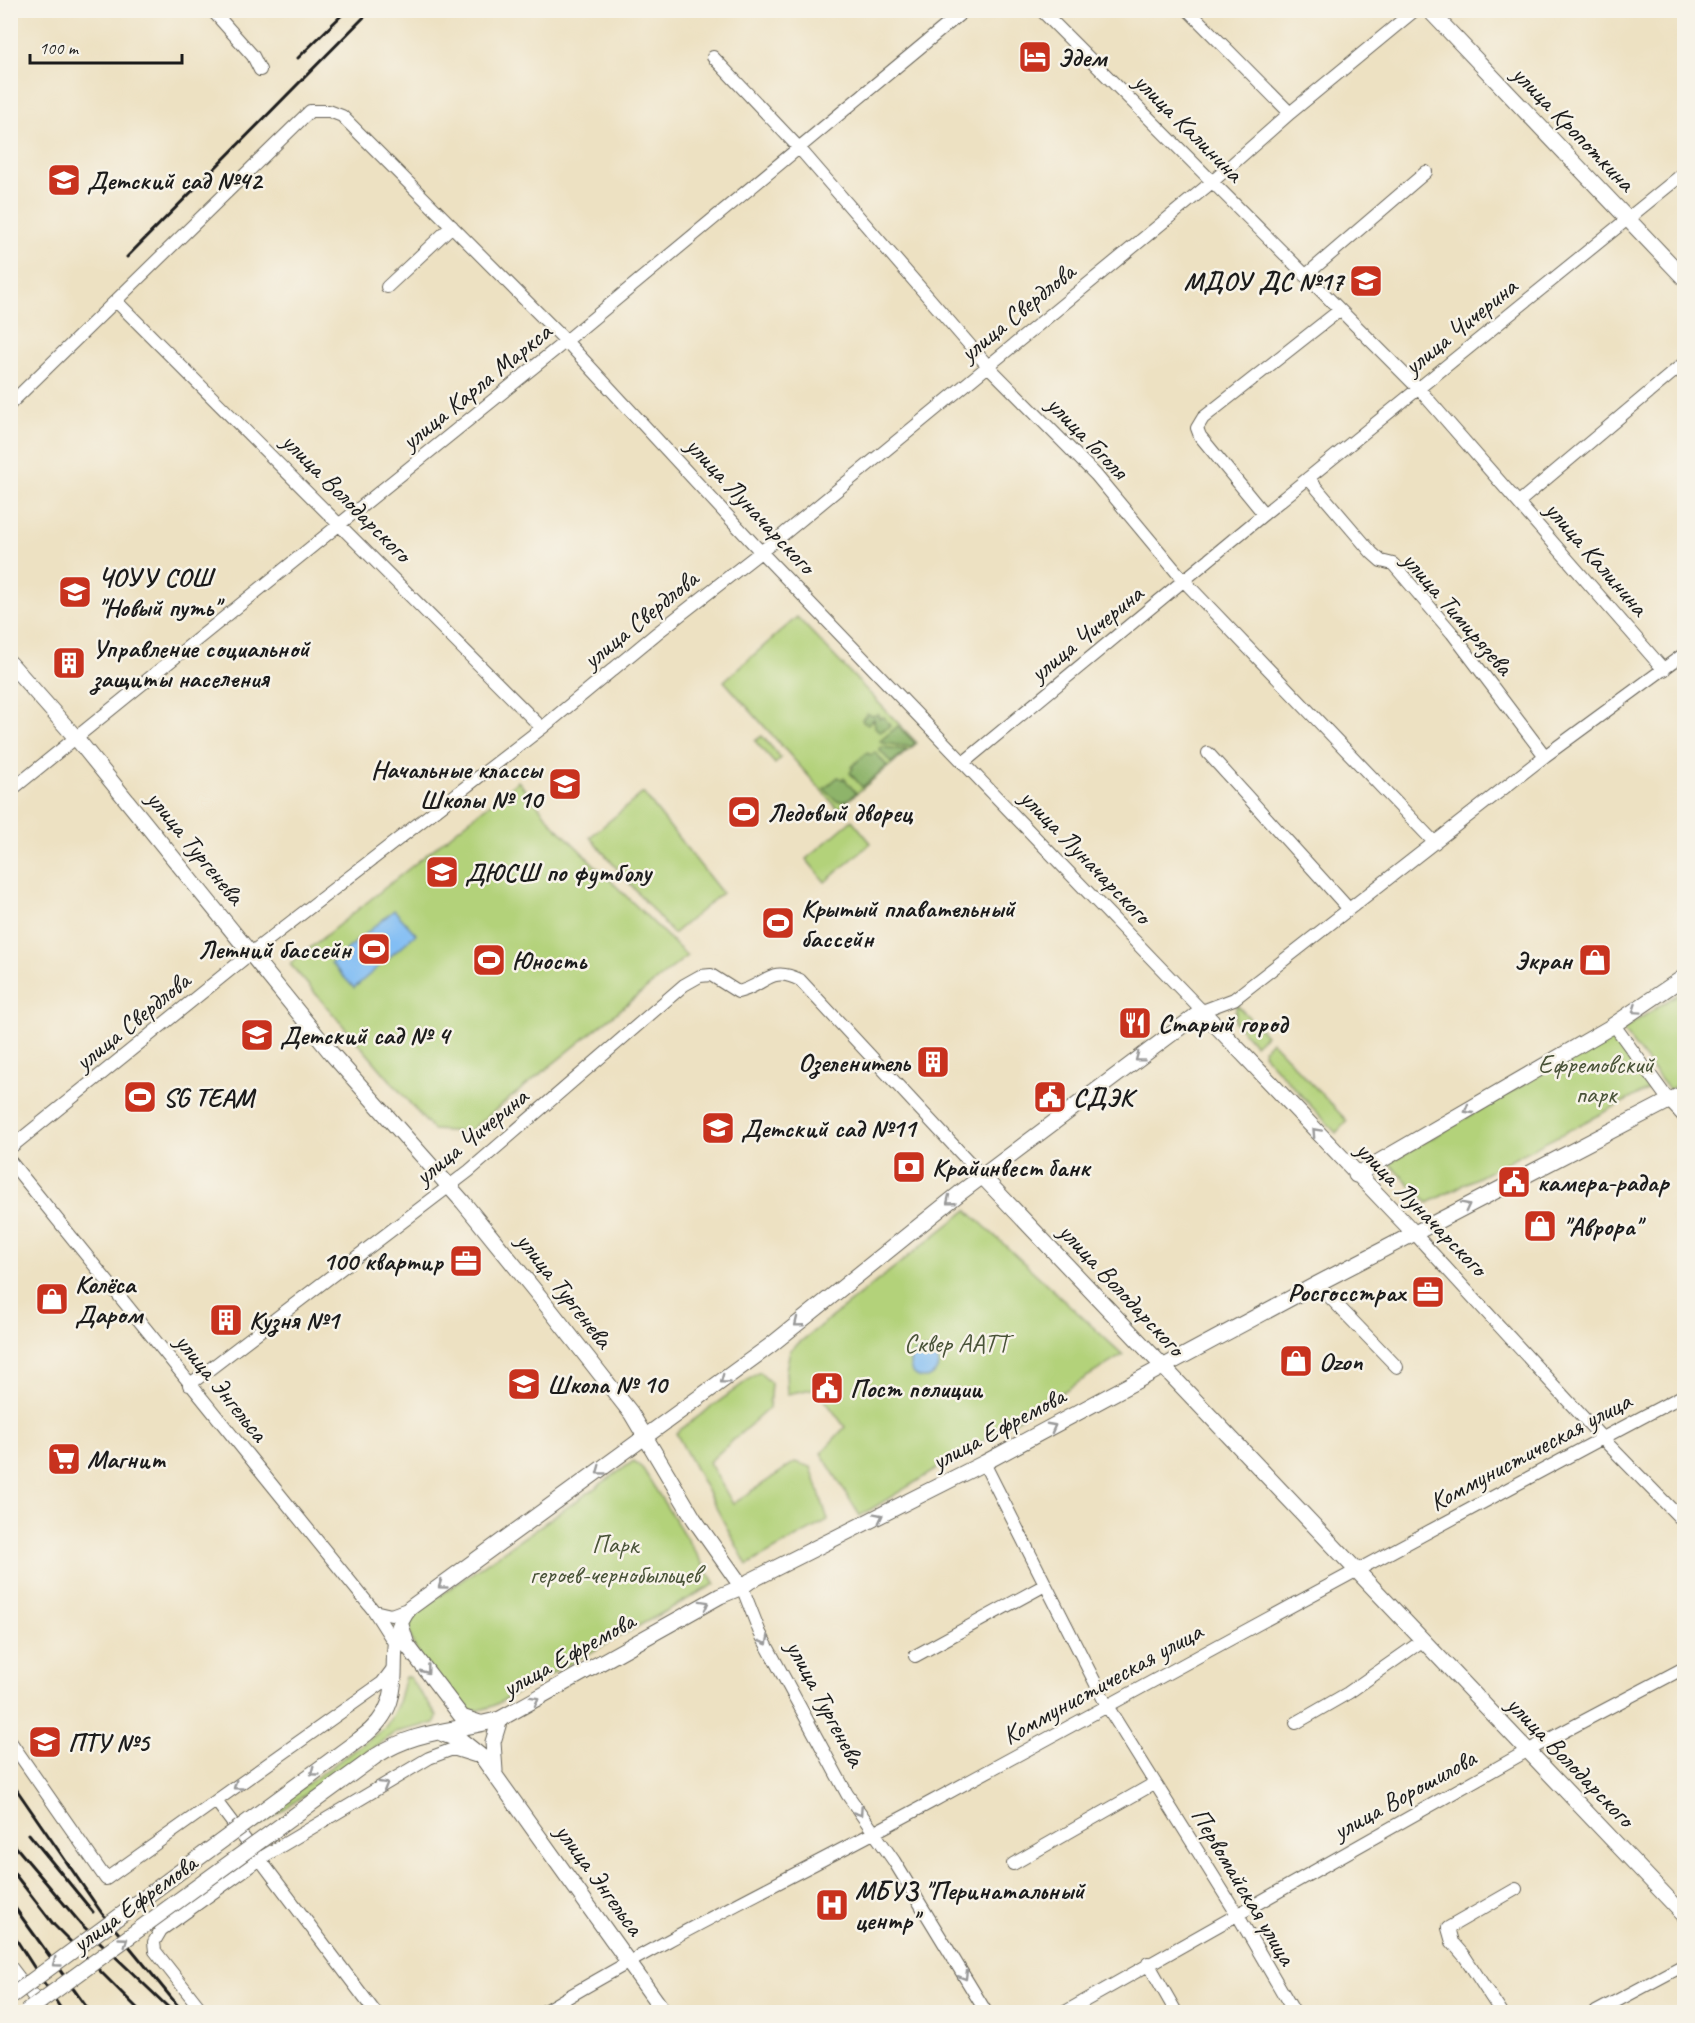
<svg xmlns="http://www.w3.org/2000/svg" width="1695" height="2023" viewBox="0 0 1695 2023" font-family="Caveat,sans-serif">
<rect width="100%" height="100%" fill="#f7f3e8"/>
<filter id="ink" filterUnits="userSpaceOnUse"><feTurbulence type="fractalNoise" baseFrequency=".0167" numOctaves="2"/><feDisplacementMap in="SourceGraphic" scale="12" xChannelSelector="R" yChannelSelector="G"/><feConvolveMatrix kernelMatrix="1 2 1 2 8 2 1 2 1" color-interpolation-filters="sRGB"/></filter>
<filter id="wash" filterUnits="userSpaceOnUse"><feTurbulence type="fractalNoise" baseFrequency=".008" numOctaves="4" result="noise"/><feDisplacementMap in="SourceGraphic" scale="24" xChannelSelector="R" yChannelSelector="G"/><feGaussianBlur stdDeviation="1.35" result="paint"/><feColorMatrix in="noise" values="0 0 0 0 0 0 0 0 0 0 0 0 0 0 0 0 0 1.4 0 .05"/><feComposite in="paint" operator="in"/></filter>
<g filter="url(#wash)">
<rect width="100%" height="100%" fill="#ede1c2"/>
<path fill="#b3d27a" stroke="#68774b" stroke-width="1.5" d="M797,617L917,743L838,809L724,681Z
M762,736L781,758L775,764L755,741Z
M518,781L554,825L687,956L468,1132L433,1130L290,964Z
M643,793L722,893L673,934L590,837Z
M852,820L871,843L825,882L806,859Z
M1684,990V1080L1669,1090L1622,1030Z
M1236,1004L1266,1035L1255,1045L1235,1022Z
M1609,1034L1651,1088L1428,1203L1389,1163Z
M1271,1041L1347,1121L1336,1133L1263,1054L1264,1049Z
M967,1210L1123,1355L860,1516L821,1453L845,1427L816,1388L787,1394L786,1370L790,1350Z
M759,1372L771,1383L769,1408L709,1462L733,1504L795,1462L811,1467L828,1520L747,1565L676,1433Z
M634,1461L643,1469L715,1584L493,1706C479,1711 471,1713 458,1707C440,1684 398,1644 413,1614Z
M405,1677H409L437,1716L435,1723L396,1732L257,1828L253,1823L386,1727L397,1706Z"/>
<path fill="#8eb46a" stroke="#556843" stroke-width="1.5" d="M867,714L873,716L878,714L879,718L884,717L890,726L880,732L875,727L874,719L868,724L863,722L862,719Z
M898,726L915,743L911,747L882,743L880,741Z
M882,747L907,750L891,763L879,749Z
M875,752L887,766L862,787L850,773L853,768L851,767L867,753L871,755Z
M838,777L842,780L844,778L856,793L846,801H837L824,789Z"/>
<path fill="#81bdf4" stroke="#4e6c88" stroke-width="1.5" d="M394,910L416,934L354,988L331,963Z
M910 1364a14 14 0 1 1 28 0a14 14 0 1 1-28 0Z"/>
</g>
<g filter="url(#ink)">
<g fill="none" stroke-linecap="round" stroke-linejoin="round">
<defs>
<path id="minor" d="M212,10L253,56L260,70
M1041,10L1419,389L1664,670
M1188,10L1290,113
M713,57L800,149L987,365L1096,475L1184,581L1435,843
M1305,276L1426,172
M387,287L452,226
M117,302L542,728
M10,404L310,111H329L342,116L566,341L761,552L1202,1011L1234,999L1545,756L1684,654
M1308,478L1372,553L1381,561L1393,564L1452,633L1545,756
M1520,501L1684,363
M1264,514L1200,436L1197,428L1203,418L1340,310
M1208,753L1348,908
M963,763L1264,514L1684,173
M10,791L566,341L965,10
M1614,1025L1670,1102L1684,1117
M10,1148L251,953L542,728L657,633L785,533L1212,182L1290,113L1415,10
M10,1161L374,1611L395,1644
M1414,1233L1602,1438L1684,1522
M1317,1284L1397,1367
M189,1385L469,1171L684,985L700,976L711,975L738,992C767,985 769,965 800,980L982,1176
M984,1463L1107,1706L1237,1914L1294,2012
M742,1587L760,1633L847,1794L894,1861L986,2012
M374,1611L391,1615L410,1608
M915,1656L1045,1585
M1296,1723L1348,1693L1422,1641
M10,1741L106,1879L382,1683L394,1667
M216,1801L375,2012
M1013,1864L1155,1783
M1148,1963L1176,2012
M10,1966L39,2004L40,2012
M203,2012L155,1951L154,1942L161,1930L261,1858L429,1758L453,1749L475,1756
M543,2012C670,1935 803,1872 933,1801C1183,1665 1432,1528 1684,1395
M1065,2012L1527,1751L1684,1668
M1501,2012L1465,1957L1452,1942L1448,1928L1516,1889
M1596,2012L1684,1965"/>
<path id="major" d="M1429,10L1684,278
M10,663L77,739L331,1053L463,1202L540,1297L631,1413L694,1519L742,1587
M1356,1175L1609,1028L1684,977
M982,1176L1684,1915
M401,1625L407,1645L462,1717L480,1723
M443,1734L462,1741L482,1757L664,2012
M361,1738C419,1696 375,1649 410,1608L771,1345L960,1193L1202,1011L1414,1233
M376,1756C417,1729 455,1732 500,1719L720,1596L742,1587L750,1581L984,1463L1317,1284L1684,1093
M495,1771L493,1742L500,1719"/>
</defs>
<use href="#minor" stroke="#656156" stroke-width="14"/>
<use href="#major" stroke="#656156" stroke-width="17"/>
<use href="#minor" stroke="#fff" stroke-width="12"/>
<use href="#major" stroke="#fff" stroke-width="15"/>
<path stroke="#1c1c1c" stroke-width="3" d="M298,58L347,10
M127,257L371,10
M10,1780L101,1912L183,2012
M29,1834L93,1912
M10,1840L81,1924L169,2008
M10,1868L54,1925L141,2012
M10,1901L90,2012
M10,1930L63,2012"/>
<defs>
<path id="major-bridge" d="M10,1997L361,1738
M26,2012L376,1756"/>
</defs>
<use href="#major-bridge" stroke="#656156" stroke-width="17" stroke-linecap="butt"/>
<use href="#major-bridge" stroke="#fff" stroke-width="15"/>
</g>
<defs><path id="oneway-chevron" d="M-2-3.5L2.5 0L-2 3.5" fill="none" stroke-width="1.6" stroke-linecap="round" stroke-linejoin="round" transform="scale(1.5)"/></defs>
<g stroke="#999">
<use href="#oneway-chevron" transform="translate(1636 1010) rotate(146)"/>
<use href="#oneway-chevron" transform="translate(1139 1058) rotate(143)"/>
<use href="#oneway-chevron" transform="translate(1468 1110) rotate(150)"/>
<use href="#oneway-chevron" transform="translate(1316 1132) rotate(-133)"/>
<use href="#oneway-chevron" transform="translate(950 1201) rotate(141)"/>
<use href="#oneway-chevron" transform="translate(1466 1206) rotate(-27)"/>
<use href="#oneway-chevron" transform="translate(798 1323) rotate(141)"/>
<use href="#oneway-chevron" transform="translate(724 1380) rotate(143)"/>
<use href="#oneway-chevron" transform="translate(1052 1427) rotate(-28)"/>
<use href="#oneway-chevron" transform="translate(600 1471) rotate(144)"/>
<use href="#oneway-chevron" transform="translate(879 1517) rotate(-27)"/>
<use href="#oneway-chevron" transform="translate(442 1585) rotate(144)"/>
<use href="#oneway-chevron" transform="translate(705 1604) rotate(-29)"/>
<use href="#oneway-chevron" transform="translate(765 1641) rotate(62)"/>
<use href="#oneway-chevron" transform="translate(426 1670) rotate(53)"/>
<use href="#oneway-chevron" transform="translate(535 1700) rotate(-29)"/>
<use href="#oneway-chevron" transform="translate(314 1772) rotate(144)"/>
<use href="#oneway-chevron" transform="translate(384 1785) rotate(-31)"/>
<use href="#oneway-chevron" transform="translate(237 1786) rotate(144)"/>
<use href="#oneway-chevron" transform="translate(859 1812) rotate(56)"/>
<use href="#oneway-chevron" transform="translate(124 1941) rotate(-36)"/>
<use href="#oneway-chevron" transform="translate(56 1963) rotate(144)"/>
<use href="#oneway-chevron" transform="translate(964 1976) rotate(59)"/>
</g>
</g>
<defs>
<symbol id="hotel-square" viewBox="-11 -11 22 22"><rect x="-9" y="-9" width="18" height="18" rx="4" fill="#c8321e" stroke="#f7f3e8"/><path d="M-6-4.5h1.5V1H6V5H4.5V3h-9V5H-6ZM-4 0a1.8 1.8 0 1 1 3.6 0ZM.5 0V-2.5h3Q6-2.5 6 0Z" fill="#fff"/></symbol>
<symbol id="school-square" viewBox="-11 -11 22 22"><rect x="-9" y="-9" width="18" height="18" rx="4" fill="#c8321e" stroke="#f7f3e8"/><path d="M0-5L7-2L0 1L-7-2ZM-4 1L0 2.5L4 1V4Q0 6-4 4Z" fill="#fff"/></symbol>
<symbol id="building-square" viewBox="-11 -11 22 22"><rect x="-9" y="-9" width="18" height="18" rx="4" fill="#c8321e" stroke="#f7f3e8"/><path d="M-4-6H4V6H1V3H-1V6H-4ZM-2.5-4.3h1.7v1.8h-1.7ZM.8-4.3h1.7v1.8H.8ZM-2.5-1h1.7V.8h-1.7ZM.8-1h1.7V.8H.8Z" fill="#fff"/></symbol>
<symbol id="stadium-square" viewBox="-11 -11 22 22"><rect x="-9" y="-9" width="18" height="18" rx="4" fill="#c8321e" stroke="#f7f3e8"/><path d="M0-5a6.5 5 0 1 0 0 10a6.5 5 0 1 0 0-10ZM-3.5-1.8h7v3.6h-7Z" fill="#fff"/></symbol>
<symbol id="shop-square" viewBox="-11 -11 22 22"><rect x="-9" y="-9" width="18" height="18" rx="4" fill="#c8321e" stroke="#f7f3e8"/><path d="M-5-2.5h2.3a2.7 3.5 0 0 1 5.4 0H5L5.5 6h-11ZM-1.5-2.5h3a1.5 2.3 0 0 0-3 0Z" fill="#fff"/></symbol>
<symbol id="restaurant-square" viewBox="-11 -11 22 22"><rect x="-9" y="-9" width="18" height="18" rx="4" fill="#c8321e" stroke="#f7f3e8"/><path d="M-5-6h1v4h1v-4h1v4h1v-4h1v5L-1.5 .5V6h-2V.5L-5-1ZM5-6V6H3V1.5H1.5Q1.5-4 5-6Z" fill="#fff"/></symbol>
<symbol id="civic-square" viewBox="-11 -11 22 22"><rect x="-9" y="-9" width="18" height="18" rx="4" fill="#c8321e" stroke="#f7f3e8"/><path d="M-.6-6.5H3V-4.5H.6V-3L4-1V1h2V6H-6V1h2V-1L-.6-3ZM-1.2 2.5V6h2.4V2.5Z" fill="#fff"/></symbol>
<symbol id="bank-square" viewBox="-11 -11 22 22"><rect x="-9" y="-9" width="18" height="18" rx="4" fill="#c8321e" stroke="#f7f3e8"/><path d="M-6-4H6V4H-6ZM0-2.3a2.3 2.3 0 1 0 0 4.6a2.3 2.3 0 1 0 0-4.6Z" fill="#fff"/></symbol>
<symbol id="office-square" viewBox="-11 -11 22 22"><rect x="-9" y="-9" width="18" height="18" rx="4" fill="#c8321e" stroke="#f7f3e8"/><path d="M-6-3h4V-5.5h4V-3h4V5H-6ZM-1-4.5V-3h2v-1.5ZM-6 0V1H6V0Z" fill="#fff"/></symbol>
<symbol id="supermarket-square" viewBox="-11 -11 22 22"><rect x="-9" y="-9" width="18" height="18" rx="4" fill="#c8321e" stroke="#f7f3e8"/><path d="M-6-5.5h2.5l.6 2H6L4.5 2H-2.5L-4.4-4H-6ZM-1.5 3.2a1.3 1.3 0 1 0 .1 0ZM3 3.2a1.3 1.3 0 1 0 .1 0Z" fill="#fff"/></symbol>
<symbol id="university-square" viewBox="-11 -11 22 22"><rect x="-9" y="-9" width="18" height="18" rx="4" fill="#c8321e" stroke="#f7f3e8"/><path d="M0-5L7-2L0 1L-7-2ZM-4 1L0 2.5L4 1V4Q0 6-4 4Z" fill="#fff"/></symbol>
<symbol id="hospital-square" viewBox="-11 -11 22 22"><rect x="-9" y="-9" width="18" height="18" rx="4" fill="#c8321e" stroke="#f7f3e8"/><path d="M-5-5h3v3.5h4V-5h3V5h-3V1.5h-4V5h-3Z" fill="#fff"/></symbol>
</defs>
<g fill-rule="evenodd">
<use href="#hotel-square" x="1016" y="38" width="38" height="38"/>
<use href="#school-square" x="45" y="161" width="38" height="38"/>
<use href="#school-square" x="1347" y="262" width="38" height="38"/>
<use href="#school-square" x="56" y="573" width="38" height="38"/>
<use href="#building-square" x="50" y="644" width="38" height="38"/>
<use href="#school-square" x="546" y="765" width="38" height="38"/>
<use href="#stadium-square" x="725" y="793" width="38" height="38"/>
<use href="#school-square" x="423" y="853" width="38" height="38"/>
<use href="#stadium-square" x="759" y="904" width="38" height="38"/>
<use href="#stadium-square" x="355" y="930" width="38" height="38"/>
<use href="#stadium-square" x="470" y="941" width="38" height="38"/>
<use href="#shop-square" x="1576" y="941" width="38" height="38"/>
<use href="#restaurant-square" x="1116" y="1004" width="38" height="38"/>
<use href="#school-square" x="238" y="1016" width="38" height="38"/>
<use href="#building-square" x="914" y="1043" width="38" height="38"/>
<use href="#stadium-square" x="121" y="1078" width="38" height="38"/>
<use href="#civic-square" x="1031" y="1078" width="38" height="38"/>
<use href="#school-square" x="699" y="1109" width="38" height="38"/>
<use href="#bank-square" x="890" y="1148" width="38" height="38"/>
<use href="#civic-square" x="1495" y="1163" width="38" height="38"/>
<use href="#shop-square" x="1521" y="1207" width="38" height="38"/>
<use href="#office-square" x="447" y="1242" width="38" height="38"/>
<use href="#office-square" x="1409" y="1273" width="38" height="38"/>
<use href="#shop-square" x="33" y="1280" width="38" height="38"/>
<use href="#building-square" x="207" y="1301" width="38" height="38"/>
<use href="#shop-square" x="1277" y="1342" width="38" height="38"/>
<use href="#school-square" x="505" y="1365" width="38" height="38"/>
<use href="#civic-square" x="808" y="1369" width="38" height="38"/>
<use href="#supermarket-square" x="45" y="1440" width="38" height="38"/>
<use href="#university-square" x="26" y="1723" width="38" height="38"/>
<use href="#hospital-square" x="813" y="1886" width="38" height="38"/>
</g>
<g text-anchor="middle" stroke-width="5" stroke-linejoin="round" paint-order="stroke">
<g font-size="26" font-weight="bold" fill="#1c1c1c" stroke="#f7f3e8" text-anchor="start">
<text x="1058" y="66">Эдем</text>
<text x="87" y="189">Детский сад №42</text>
<text x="1343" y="290" text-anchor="end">МДОУ ДС №17</text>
<text x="98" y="586">ЧОУУ СОШ<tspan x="98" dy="30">"Новый путь"</tspan></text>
<text x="92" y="657">Управление социальной<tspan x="92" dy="30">защиты населения</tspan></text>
<text x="542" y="778" text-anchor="end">Начальные классы<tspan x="542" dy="30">Школы № 10</tspan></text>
<text x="767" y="821">Ледовый дворец</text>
<text x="465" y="881">ДЮСШ по футболу</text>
<text x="801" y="917">Крытый плавательный<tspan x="801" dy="30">бассейн</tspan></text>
<text x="351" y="958" text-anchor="end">Летний бассейн</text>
<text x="512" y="969">Юность</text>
<text x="1572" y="969" text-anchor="end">Экран</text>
<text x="1158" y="1032">Старый город</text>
<text x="280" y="1044">Детский сад № 4</text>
<text x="910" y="1071" text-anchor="end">Озеленитель</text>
<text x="163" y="1106">SG TEAM</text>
<text x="1073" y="1106">СДЭК</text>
<text x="741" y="1137">Детский сад №11</text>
<text x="932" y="1176">Крайинвест банк</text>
<text x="1537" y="1191">камера-радар</text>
<text x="1563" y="1235">"Аврора"</text>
<text x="443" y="1270" text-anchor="end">100 квартир</text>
<text x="75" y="1293">Колёса<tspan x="75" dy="30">Даром</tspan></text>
<text x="1405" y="1301" text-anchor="end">Росгосстрах</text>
<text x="249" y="1329">Кузня №1</text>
<text x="1319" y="1370">Ozon</text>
<text x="547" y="1393">Школа № 10</text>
<text x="850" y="1397">Пост полиции</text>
<text x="87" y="1468">Магнит</text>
<text x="68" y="1751">ПТУ №5</text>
<text x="855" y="1899">МБУЗ "Перинатальный<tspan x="855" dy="30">центр"</tspan></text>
</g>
<g font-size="26" fill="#1c1c1c" stroke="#f7f3e8">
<text transform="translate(1189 127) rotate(45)" y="9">улица Калинина</text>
<text transform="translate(1574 128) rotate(46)" y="9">улица Кропоткина</text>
<text transform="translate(1017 312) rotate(-39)" y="9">улица Свердлова</text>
<text transform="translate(1460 326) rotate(-39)" y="9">улица Чичерина</text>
<text transform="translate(476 386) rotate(-39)" y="9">улица Карла Маркса</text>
<text transform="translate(1088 437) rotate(46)" y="9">улица Гоголя</text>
<text transform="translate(347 497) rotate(45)" y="9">улица Володарского</text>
<text transform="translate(751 505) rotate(47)" y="9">улица Луначарского</text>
<text transform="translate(1597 558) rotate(49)" y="9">улица Калинина</text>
<text transform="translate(1458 613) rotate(49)" y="9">улица Тимирязева</text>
<text transform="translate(640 619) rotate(-39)" y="9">улица Свердлова</text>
<text transform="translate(1086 633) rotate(-39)" y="9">улица Чичерина</text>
<text transform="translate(196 847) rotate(51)" y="9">улица Тургенева</text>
<text transform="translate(1086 856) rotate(46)" y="9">улица Луначарского</text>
<text transform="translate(132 1021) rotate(-39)" y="9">улица Свердлова</text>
<text transform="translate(471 1136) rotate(-39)" y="9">улица Чичерина</text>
<text transform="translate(1422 1208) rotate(46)" y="9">улица Луначарского</text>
<text transform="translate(1122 1289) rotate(47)" y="9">улица Володарского</text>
<text transform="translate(565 1290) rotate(52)" y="9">улица Тургенева</text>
<text transform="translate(222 1387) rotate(51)" y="9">улица Энгельса</text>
<text transform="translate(998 1428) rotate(-28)" y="9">улица Ефремова</text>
<text transform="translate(1530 1451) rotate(-28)" y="9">Коммунистическая улица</text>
<text transform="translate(568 1654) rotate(-29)" y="9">улица Ефремова</text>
<text transform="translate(1102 1683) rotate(-29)" y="9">Коммунистическая улица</text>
<text transform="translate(826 1703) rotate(62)" y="9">улица Тургенева</text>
<text transform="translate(1571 1761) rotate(46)" y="9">улица Володарского</text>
<text transform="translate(1404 1794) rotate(-29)" y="9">улица Ворошилова</text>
<text transform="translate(600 1879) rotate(54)" y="9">улица Энгельса</text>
<text transform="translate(1244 1886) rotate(59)" y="9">Первомайская улица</text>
<text transform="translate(134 1903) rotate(-36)" y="9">улица Ефремова</text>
</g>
<g font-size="26" fill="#495338" stroke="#f7f3e8">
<text x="1596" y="1073">Ефремовский<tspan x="1596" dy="30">парк</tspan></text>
<text x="956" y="1352">Сквер ААТТ</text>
<text x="615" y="1553">Парк<tspan x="615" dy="30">героев-чернобыльцев</tspan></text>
</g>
</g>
<rect width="1695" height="2023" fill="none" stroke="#f7f3e8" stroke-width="36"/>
<path d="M30 54v9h152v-9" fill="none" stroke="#1c1c1c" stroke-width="3"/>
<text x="39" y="54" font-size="18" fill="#1c1c1c" stroke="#f7f3e8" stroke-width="4.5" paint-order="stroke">100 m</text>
</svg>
